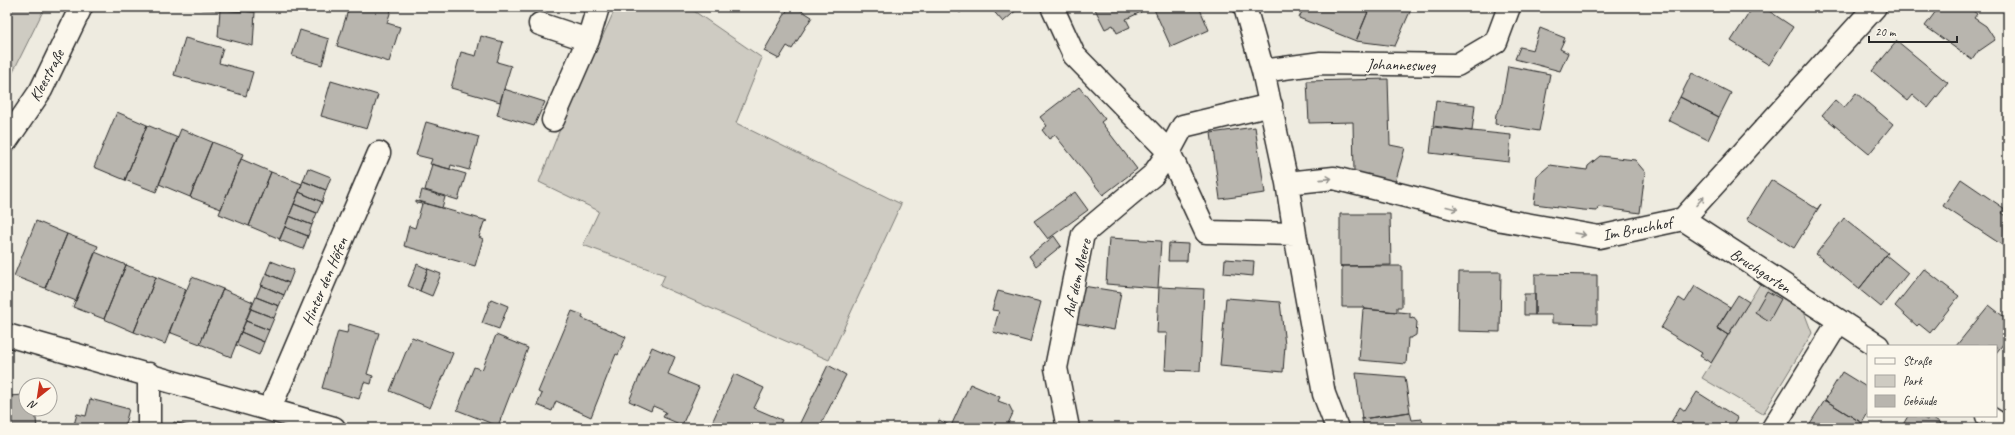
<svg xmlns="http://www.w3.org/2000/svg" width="2015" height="435" viewBox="0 0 2015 435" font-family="Caveat,sans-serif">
<rect width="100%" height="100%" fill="#eeebe0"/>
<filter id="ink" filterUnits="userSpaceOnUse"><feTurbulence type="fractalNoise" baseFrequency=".025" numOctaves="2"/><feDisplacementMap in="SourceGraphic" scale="8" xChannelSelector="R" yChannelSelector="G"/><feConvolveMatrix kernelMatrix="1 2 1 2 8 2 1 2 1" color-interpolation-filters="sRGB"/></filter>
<g filter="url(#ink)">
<path fill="#cecbc2" stroke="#7c7b76" d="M7,7H45L12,74L7,80Z
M616,7H688L762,58L736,123L901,204L829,360L660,286L665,275L583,245L599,211L539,182L558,134Z
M1760,284L1804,312L1812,333L1763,414L1702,378Z"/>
<path fill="#b8b5ae" stroke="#2b2b2b" d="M201,7H255V12L201,9Z
M349,7H392L387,23L400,27L389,62L337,46Z
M789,7H796L812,17L792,49L787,46L779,59L764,51Z
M955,7H966L960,13Z
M990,7H1020L1003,22Z
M1094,7H1138L1141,12L1126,19L1130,27L1117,33L1113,25L1105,29Z
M1153,7H1199L1209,30L1171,47Z
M1304,7H1370L1356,41L1299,18Z
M1370,7H1412L1395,46L1356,41Z
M1753,7H1763L1793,27L1769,65L1731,41Z
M1939,7H1968L1977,14L1974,18L1986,26L1995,40L1979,51V50L1972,60L1925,26Z
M220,10L255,12L253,46L218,37Z
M1540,28L1565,38L1560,49L1568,53L1560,71L1515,59L1520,47L1533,50Z
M300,30L329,39L322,65L292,56Z
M481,36L503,42L497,62L511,66L500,102L451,88L461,52L476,56Z
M185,38L223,48L219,63L253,72L246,96L174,75Z
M1897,41L1948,83L1928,108L1913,95L1908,101L1872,71Z
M1508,66L1550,74L1539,131L1495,124L1496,114L1501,107Z
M1692,73L1731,93L1719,117L1680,97Z
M1388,79L1390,145L1405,148L1395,183L1354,172L1353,122L1309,123L1307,81Z
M331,81L378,95L367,129L321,116Z
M1079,87L1105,119L1101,122L1137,169L1103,195L1055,135L1049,139L1042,130L1047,126L1040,117Z
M504,89L545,102L534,126L497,115Z
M1856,93L1893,124L1869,154L1822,115L1835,100L1844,108Z
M1680,97L1719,117L1708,140L1668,120Z
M1436,100L1475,105L1472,131L1433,126Z
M117,112L147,125L125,180L94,167Z
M426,122L479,137L469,170L451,165L450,169L430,164L432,159L416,155Z
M147,125L178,138L156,192L125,180Z
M1255,127L1265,193L1220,199L1211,133Z
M1433,127L1511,135L1509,162L1430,153Z
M181,129L212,142L190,197L159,184Z
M212,142L243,154L221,209L190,197Z
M1600,156L1635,160L1645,172L1640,213L1598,207L1597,211L1583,210L1534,204L1537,176L1550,165L1587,170L1588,166Z
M241,159L271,172L249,226L219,214Z
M432,164L466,174L458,200L425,190Z
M308,168L331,177L326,190L303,181Z
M271,172L302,184L280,239L249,226Z
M1961,179L2005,209L2002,213L2008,217V242L2005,247L1943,206Z
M1771,180L1817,209L1821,204L1794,248L1747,219Z
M303,181L326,190L322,202L299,192Z
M422,190L445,197L442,208L419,201Z
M299,192L322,202L317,213L294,204Z
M1075,192L1088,210L1048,239L1034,221Z
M416,201L488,221L484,222L479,237L483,239L475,266L404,246L409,226L415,228L422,204L416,203Z
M294,204L317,213L312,225L289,216Z
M1340,214H1390L1391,265L1340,266Z
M289,216L312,225L308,236L285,227Z
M1844,218L1888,253L1859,289L1816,254Z
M36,221L67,234L45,288L14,276Z
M285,227L308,236L303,249L279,240Z
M67,234L98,246L76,301L45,288Z
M1054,236L1061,246L1036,266L1029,256Z
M1109,238L1161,241L1158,288L1106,284Z
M1169,243L1188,244L1187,261H1168Z
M95,252L126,265L104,319L73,307Z
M1886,255L1908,273L1881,307L1859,289Z
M1225,259L1254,261L1253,276L1224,273Z
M271,261L294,270L289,283L266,273Z
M417,264L428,269L420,291L408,286Z
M126,265L156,277L134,332L104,319Z
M1340,266H1402V307H1397V312L1365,309L1364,307H1342V266Z
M428,269L441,274L432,296L420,291Z
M1924,269L1959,296L1930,333L1919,324L1917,326L1895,306Z
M1459,272H1501L1500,332L1458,331Z
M266,273L289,283L284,295L261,285Z
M1535,274L1597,275V324L1552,323V315H1535Z
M156,277L186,289L165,344L134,332Z
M192,277L223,289L200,344L169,332Z
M261,285L284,295L279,306L256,297Z
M1083,286L1121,292L1114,330L1076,323Z
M1695,286L1730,307L1717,328L1728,335L1711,363L1700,356L1702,353L1661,328L1679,298L1685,302Z
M1159,287L1204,289L1200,371L1165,370L1167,333H1157Z
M223,289L253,302L231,357L200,344Z
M998,291L1041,302L1030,342L993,332L999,311L992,310Z
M1767,291L1781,299L1769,321L1755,312Z
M1524,294H1535V315H1524Z
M1738,295L1749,302L1728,335L1717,328Z
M256,297L279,306L274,318L251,309Z
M1226,298L1280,302L1285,345L1283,372L1220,366Z
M491,299L508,306L499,329L482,323Z
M1989,305L2008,320V338L1996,353V346H1956Z
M251,309L274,318L269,330L246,321Z
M1363,309L1410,313V318L1413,317L1417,322L1416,335L1411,338H1408L1406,364L1359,360Z
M572,311L583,315L582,318L626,337L618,355L616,354L591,417L556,401L552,411L537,405L542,394L538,392Z
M246,321L269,330L264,342L241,332Z
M349,324L379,333L367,374L373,376L371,384L364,382L359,399L322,388L338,331L347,333Z
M241,332L264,342L259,355L236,345Z
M496,335L528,348L498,426L457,410L474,367L482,370Z
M412,337L453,353L430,408L390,391Z
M652,347L675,357L668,374L699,387L682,425L663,417L666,412L660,409L653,406L651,411L629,401Z
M828,365L846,375L819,428H807L799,425Z
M1842,372L1868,388V413L1862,423L1825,400Z
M1356,373L1405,377L1410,412L1362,419Z
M734,374L764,388L754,408L782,420L778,428L710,427Z
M970,384L1000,397L998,401L1009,405L1013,413L1006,428H957L951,426Z
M1697,392L1738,418L1732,428H1681L1671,422L1680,407L1685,411Z
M26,395V409H35L37,428H7V396Z
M90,399L129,409L124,428H73L77,414L86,416Z
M1825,400L1862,423L1858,428H1807Z
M1410,412L1412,420L1422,419L1424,428H1364L1362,419Z
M1908,416H1920L1927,420L1930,416L1941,423L1938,427L1940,428H1901Z
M939,420L951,426L957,428H937Z
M174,422L195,428H172Z"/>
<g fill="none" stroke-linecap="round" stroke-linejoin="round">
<defs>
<path id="minor" d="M1055,7L1053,9L1074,55L1169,152L1206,232L1295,234
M1245,7L1263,71L1287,183L1295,234L1324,394L1337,428
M540,24L588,40
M1263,71L1321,63L1457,65L1496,42L1509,7
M553,120L588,40L598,7
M1287,183L1334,178L1502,220L1599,237L1683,219L1875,7
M1683,219L1878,346
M7,335L334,428
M149,374V428
M270,408L379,153
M1987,416L2006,428
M1068,428L1056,368L1083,234L1153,175L1169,152L1183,126L1271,105
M1773,428L1839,321"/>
<path id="major" d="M7,140L41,90L81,7"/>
</defs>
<use href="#minor" stroke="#2b2b2b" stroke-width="25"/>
<use href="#major" stroke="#2b2b2b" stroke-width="25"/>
<use href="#minor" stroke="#fbf7ec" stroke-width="22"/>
<use href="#major" stroke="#fbf7ec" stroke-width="22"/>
</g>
<defs><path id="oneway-shaft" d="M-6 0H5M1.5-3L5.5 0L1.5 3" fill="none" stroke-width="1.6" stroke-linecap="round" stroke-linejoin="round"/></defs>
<g stroke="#93918c">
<use href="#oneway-shaft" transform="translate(1326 179) rotate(-6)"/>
<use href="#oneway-shaft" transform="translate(1700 201) rotate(-48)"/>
<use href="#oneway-shaft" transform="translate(1452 208) rotate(14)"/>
<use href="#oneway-shaft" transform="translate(1580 234) rotate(10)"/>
</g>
</g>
<g text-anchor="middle" stroke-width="4" stroke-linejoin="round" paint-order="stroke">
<g font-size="16" fill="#2b2b2b" stroke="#fbf7ec">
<text transform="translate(1401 64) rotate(1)" y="6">Johannesweg</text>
<text transform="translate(46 75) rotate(-62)" y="6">Kleestraße</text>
<text transform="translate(1637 228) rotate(-11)" y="6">Im Bruchhof</text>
<text transform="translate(1761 270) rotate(33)" y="6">Bruchgarten</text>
<text transform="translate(1076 278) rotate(-77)" y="6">Auf dem Meere</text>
<text transform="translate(324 281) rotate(-67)" y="6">Hinter den Höfen</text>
</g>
</g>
<rect width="2015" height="435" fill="none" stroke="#fbf7ec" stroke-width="24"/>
<rect x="12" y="12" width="1991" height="411" fill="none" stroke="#2b2b2b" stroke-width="1.5" filter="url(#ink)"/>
<rect x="1867" y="345" width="130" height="72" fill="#fbf7ec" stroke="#a8a59f"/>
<rect x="1875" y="358" width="20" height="6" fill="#fbf7ec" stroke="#a8a59f"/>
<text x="1903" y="365" font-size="12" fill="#2b2b2b">Straße</text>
<rect x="1875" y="375" width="20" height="12" fill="#cecbc2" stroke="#a8a59f"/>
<text x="1903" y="385" font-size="12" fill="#2b2b2b">Park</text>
<rect x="1875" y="395" width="20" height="12" fill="#b8b5ae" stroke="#a8a59f"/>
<text x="1903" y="405" font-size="12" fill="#2b2b2b">Gebäude</text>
<g transform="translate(38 397) rotate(210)"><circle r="19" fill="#fbf7ec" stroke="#a8a59f"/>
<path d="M0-3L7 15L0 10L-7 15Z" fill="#c8321e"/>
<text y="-6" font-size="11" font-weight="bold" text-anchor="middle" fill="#2b2b2b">N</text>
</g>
<path d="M1869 36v6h88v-6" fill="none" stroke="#2b2b2b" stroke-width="2"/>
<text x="1875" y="36" font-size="12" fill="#2b2b2b" stroke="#fbf7ec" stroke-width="3" paint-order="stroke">20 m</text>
</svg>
